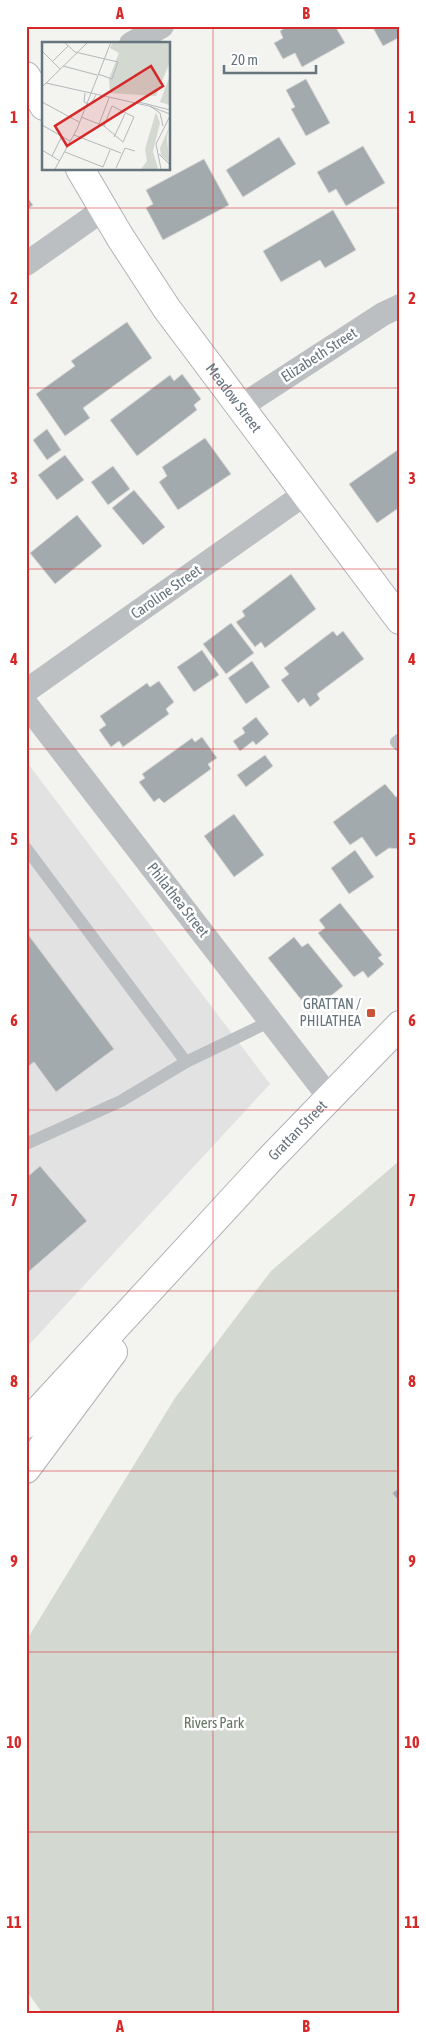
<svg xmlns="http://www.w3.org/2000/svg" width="426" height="2040" viewBox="0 0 426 2040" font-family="'Asap Condensed',sans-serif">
<rect width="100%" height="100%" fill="#f3f3f0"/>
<path fill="#e1e2e1" d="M26,761L270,1084L26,1348Z"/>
<path fill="#d3d8d0" d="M398,1162L400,2014H43L26,1990V1641L175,1398L271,1271Z"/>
<path fill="#a3aaae" stroke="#d5d5d3" d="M288,26H335L345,43L302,67L295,53L283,59L274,43L283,38L280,31Z
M372,26H400V37L383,46Z
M306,79L330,123L306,136L291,109L295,107L286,90Z
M279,137L296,164L243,197L226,170Z
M363,146L385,183L346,206L336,189L329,193L317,172Z
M204,159L229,205L163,240L146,208L153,204L146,190Z
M26,196L33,205L26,210Z
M333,210L356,250L325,268L320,260L281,282L263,251Z
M127,322L152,358L83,408L90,418L65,436L36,394L75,366L71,361Z
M182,374L201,399L194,405L197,410L137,456L110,420L170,375L174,381Z
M47,429L61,450L47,460L33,440Z
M205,438L231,474L178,510L159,482L167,476L162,467Z
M399,449L400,507L377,523L349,484Z
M65,455L84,480L57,500L38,475Z
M113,466L130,489L108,505L91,482Z
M134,490L165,527L143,545L112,508Z
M77,515L102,546L55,584L30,553Z
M291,574L316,609L265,648L261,642L255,647L236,622L245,616L242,611Z
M231,623L254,653L226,674L203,644Z
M333,631L337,636L343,631L364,659L317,694L320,699L310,707L304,698L298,703L281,680L289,674L284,668Z
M202,650L219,675L194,692L177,667Z
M252,661L270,687L246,704L228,678Z
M159,681L174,702L166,709L169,714L123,747L119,741L111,747L99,730L106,725L100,716L147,683L150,687Z
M256,717L269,734L256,745L253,741L240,751L233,741L245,733L242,728Z
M202,737L217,758L208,764L211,769L164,803L159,798L154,802L139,782L145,778L142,774L192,738L195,742Z
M265,755L273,766L246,787L237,775Z
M385,784L396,797L400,796V849L389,848L376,857L362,837L350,845L333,822Z
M234,814L264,855L234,877L204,836Z
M355,850L374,877L349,894L331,868Z
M340,903L382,955L378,958L384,964L368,978L363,971L354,977L318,933L325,928L319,920Z
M27,933L114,1049L56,1092L34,1062L26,1068Z
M294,937L302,947L308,943L343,986L311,1012L268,958Z
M40,1166L87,1221L26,1274V1178Z
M400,1487V1503L392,1493Z"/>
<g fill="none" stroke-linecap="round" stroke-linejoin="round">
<defs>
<g id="secondary">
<path d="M26,76L44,106"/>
<path id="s1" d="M80,169L120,237L167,309L400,620"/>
<path id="s2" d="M26,1424L271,1158L400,1025"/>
<path d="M26,1469L113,1352"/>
</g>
</defs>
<use href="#secondary" stroke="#aeb3b6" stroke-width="30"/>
<path stroke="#bbbfc1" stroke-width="12" d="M400,739L396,742L400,746
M26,848L186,1062L121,1101L26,1144
M186,1062L271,1021"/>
<path stroke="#bbbfc1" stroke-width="24" d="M131,44L162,26
M26,264L104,209
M240,407L383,314L400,306
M26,691L306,493
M26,704L329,1097"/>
<use href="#secondary" stroke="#fff" stroke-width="28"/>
</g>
<path fill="none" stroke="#d62828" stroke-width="1" stroke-opacity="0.55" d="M213,26V2014M26,208H400M26,388H400M26,569H400M26,749H400M26,930H400M26,1110H400M26,1291H400M26,1471H400M26,1652H400M26,1832H400"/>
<rect fill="#cb5438" stroke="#fff" stroke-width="2" x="366" y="1008" width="10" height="10" rx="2.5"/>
<g text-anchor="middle" stroke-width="5" stroke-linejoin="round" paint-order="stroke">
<g font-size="15" fill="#66747d" stroke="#fff">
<text transform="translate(319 355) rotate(-33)" y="5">Elizabeth Street</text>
<text dy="5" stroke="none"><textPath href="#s1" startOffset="276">Meadow Street</textPath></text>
<text transform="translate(166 592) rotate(-35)" y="5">Caroline Street</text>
<text transform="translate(178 900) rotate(52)" y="5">Philathea Street</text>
<text dy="5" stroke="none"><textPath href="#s2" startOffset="400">Grattan Street</textPath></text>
</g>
<g font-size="15" fill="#66747d" stroke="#fff" text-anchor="end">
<text x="361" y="1009">GRATTAN /<tspan x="361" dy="17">PHILATHEA</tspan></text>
</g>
<g font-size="15" fill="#687564" stroke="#fff">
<text x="214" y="1728">Rivers Park</text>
</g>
</g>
<g transform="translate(42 42)">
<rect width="128" height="128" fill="#f3f3f0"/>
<path d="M71,0H127V22L114,54L68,51L67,37L77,11L68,6ZM127,36V63L118,60ZM114,70L118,81L111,109L116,127H99L105,119L103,107ZM127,85L125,95L127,121L119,113L118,106Z" fill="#d3d8d0"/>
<path fill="none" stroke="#b2b8bb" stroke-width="1" d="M22,0L33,10L76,20L70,37L56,32M0,9L18,27M10,20L26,4M21,24L55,33M4,41L107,64L128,72M0,45L46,0M43,51L42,60L48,63L54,53M0,60L37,80M97,60L128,68M108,64L118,71L121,84M39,75L62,84L81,100L92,75L70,64L62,84M57,82L67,56M0,83L28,99M32,93L79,111M72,95L83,72M0,108L18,119M23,110L61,125L68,108M117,112L128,123M10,114L20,94M74,126L83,106L93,109M13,127L35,87L69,0M119,127L114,102L128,74"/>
<path fill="#d62828" fill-opacity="0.15" stroke="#d62828" stroke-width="2.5" d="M109,24L121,44L25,104L13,84Z"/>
<rect width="128" height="128" fill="none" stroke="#66747d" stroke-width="2.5"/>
</g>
<rect width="426" height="2040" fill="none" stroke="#ffffff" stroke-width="55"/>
<path d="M224 65v8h92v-8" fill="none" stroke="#66747d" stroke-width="2.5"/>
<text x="231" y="65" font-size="15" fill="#66747d" stroke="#ffffff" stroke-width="4" paint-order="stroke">20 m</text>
<rect x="28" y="28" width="370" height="1984" fill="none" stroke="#d62828" stroke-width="2"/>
<g font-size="16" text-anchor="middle" font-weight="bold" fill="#d62828">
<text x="120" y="19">A</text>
<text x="306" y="19">B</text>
<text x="14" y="123">1</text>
<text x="412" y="123">1</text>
<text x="14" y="304">2</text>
<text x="412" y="304">2</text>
<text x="14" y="484">3</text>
<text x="412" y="484">3</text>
<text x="14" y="665">4</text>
<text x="412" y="665">4</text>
<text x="14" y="845">5</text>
<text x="412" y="845">5</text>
<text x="14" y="1026">6</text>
<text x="412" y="1026">6</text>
<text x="14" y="1206">7</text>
<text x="412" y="1206">7</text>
<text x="14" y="1387">8</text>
<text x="412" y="1387">8</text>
<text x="14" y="1567">9</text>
<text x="412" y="1567">9</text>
<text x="14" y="1748">10</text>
<text x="412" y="1748">10</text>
<text x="14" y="1928">11</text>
<text x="412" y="1928">11</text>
<text x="120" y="2032">A</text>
<text x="306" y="2032">B</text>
</g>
</svg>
